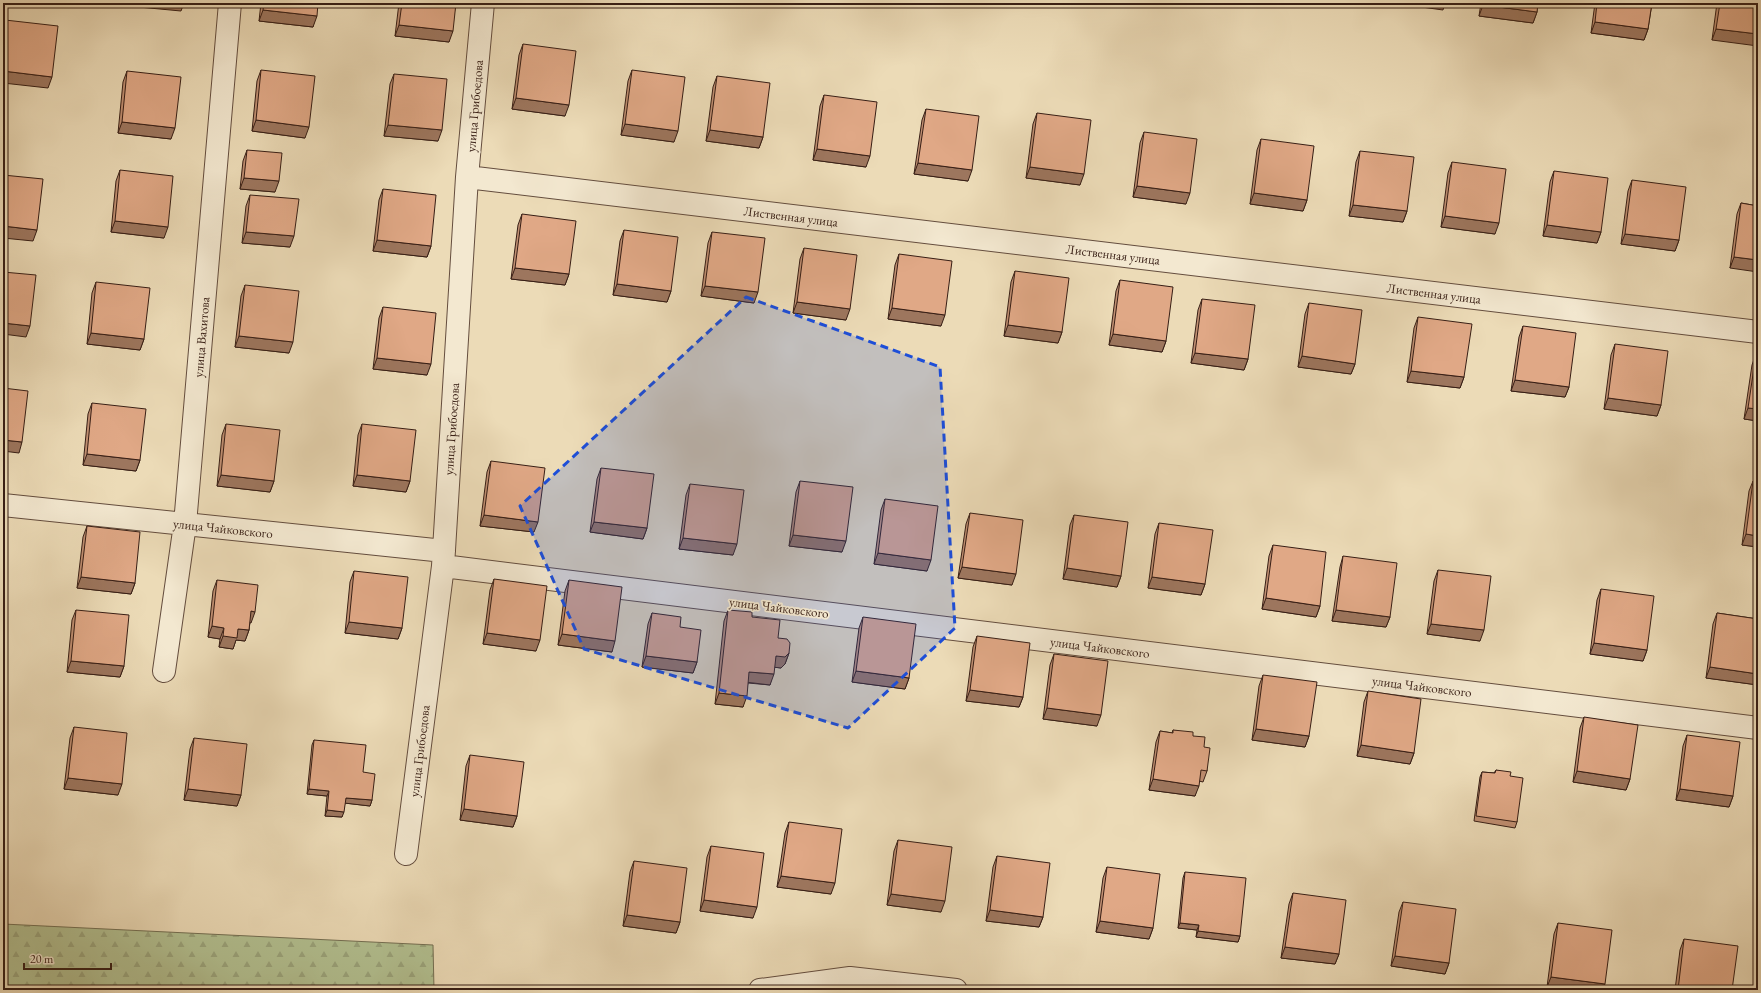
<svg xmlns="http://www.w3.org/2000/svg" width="1761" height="993" viewBox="0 0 1761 993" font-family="'EB Garamond',serif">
<defs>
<pattern id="forest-firs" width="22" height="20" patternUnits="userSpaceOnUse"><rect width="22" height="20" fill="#b3c192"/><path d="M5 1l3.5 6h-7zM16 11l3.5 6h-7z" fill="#9ba57d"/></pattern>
</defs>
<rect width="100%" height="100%" fill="#ecdbb7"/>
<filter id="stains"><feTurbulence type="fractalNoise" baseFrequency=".005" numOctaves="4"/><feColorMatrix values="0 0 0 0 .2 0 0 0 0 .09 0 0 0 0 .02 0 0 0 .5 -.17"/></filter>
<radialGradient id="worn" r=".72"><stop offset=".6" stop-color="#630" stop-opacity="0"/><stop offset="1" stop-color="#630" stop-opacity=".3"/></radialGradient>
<path fill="url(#forest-firs)" stroke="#757054" d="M3,924L433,945L434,990H3Z"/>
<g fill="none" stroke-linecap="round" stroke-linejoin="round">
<defs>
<path id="minor" d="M467,177L1758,332
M3,505L444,551
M443,566L1758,728
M164,671L185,524L230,3
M406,854L443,566L467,177L483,3
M760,990L850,978L956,990"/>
</defs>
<use href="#minor" stroke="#644d3e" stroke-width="24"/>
<use href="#minor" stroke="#f3e8d0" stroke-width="22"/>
</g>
<path fill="#c19073" stroke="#371e15" d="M261,3H318L313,27L259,21Z
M399,3H456L449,42L395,36Z
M1481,3H1538L1537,12L1533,23L1479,16Z
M1595,3H1652L1648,29L1644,40L1591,33Z
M1717,3H1758L1712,40Z
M523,44L565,116L512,109L519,55Z
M261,70L305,138L252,131L257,81Z
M632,70L674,142L621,135L628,81Z
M127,71L171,139L118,133L123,82Z
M394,74L438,141L384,136L390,84Z
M717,76L763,137L759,148L706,141L713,87Z
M824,95L866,167L813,160L820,106Z
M926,109L968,181L914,174L922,120Z
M1037,113L1080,185L1026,178L1033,124Z
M1144,132L1186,204L1133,197L1140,143Z
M1261,139L1307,200L1303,211L1250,204L1257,150Z
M247,150L275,192L240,189L243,161Z
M1360,151L1407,211L1403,222L1349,216L1356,162Z
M1452,162L1495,234L1441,227L1448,173Z
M120,170L164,238L111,232L116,181Z
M1554,171L1601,232L1597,243L1543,236L1550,182Z
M1632,180L1679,240L1675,251L1621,244L1628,191Z
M383,189L431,246L427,257L373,251L379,200Z
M250,195L290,247L242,243L246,206Z
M1741,203L1758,206L1730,268L1737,214Z
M522,214L569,274L565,285L511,279L518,225Z
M624,230L671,291L667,302L613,295L620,241Z
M712,232L754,303L701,296L708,243Z
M804,248L846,320L793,313L800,259Z
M899,254L941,326L888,319L895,265Z
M1015,271L1062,332L1058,343L1004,336L1011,282Z
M1120,280L1166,341L1162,352L1109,345L1116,291Z
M96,282L144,339L140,350L87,344L92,293Z
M245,285L289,353L235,347L241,296Z
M1202,299L1248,359L1244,370L1191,363L1198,310Z
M1309,303L1355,364L1351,374L1298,367L1305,314Z
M383,307L427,375L373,369L379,318Z
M1418,317L1464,377L1460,388L1407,382L1414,328Z
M1523,326L1569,387L1565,397L1511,391L1519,337Z
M1615,344L1661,405L1657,416L1604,409L1611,355Z
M1756,354L1758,421L1744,419L1752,365Z
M92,403L140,460L136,471L83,465L88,414Z
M226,424L274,481L270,492L217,486L222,435Z
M362,424L410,481L406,492L353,486L358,435Z
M491,461L534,532L480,526L487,472Z
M601,468L647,528L643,539L590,532L597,479Z
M800,481L842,552L789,546L796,492Z
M1753,481H1758V547L1742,545L1749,491Z
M690,484L733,555L679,549L686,495Z
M885,499L927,571L874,564L881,510Z
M970,513L1012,585L958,578L966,524Z
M1074,515L1121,576L1117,587L1063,579L1070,525Z
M1159,523L1205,584L1201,595L1148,588L1155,534Z
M87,526L135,583L131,594L77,588L83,537Z
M1273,545L1320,606L1316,617L1262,609L1269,556Z
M1343,556L1390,617L1386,627L1332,621L1340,567Z
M1438,570L1480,641L1427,634L1434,581Z
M354,571L402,628L398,639L345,633L350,582Z
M494,579L536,651L483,644L490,590Z
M217,580L251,623L250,622L249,630L245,641L236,640L233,649L219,647L220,639L208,637L213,591Z
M569,580L612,652L558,645L565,591Z
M1601,589L1647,650L1643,661L1590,654L1597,600Z
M76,610L124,666L120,677L67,672L72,620Z
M728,610L752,617L778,638L789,653L785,664L781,668L774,667L770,685L748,683L743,707L715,704L724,621Z
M652,613L680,627L697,662L693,673L642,667L648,624Z
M1717,613L1758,619V685L1706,678L1713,624Z
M863,617L909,678L905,689L852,682L859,628Z
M977,636L1023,697L1019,707L966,701L973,647Z
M1054,654L1097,726L1043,719L1050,665Z
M1263,675L1309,736L1305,747L1252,740L1259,686Z
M1368,691L1414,753L1410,764L1357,756L1364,702Z
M1584,717L1630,779L1626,790L1573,782L1580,728Z
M74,727L118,795L64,789L70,738Z
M1173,730L1193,736L1204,747L1207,771L1203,782L1199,781L1195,796L1149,790L1156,742L1160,731L1172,733Z
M1687,735L1733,796L1729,807L1676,800L1683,746Z
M194,738L241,795L237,806L184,800L190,749Z
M314,740L363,772L372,800L370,806L345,803L342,817L325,816L327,796L307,794L312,745Z
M470,755L517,816L513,827L460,820L466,766Z
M1496,770L1510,776L1517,822L1515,828L1474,821L1480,777L1482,772L1494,773Z
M789,822L831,894L777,887L785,833Z
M898,840L941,912L887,905L894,851Z
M711,846L753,918L700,911L707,857Z
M997,856L1043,917L1039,927L986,921L993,867Z
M634,861L680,922L676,933L623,926L630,872Z
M1107,867L1153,928L1149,939L1096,932L1103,878Z
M1185,872L1240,936L1238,942L1196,937L1197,930L1178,928L1183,878Z
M1293,893L1339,954L1335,964L1281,958L1289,904Z
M1403,902L1449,963L1445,974L1391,966L1399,912Z
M1558,923L1602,990L1547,987L1554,934Z
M1684,939L1732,990H1675L1680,950Z"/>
<path fill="#9d765e" stroke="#371e15" d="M129,3H184L181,11L128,6Z
M1393,3H1445L1443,10Z
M1483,5L1537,12L1533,23L1479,16Z
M263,10L317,16L313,27L259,21Z
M1595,22L1648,29L1644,40L1591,33Z
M399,25L453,31L449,42L395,36Z
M1716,29L1758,34V46L1712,40Z
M3,71L52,77L48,88L3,83Z
M516,98L569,105L565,116L512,109Z
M256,120L309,127L305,138L252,131Z
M122,122L175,128L171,139L118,133Z
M625,124L678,131L674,142L621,135Z
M388,125L442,130L438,141L384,136Z
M710,130L763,137L759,148L706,141Z
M817,149L870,156L866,167L813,160Z
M918,163L972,170L968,181L914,174Z
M1030,167L1084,174L1080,185L1026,178Z
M244,178L279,181L275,192L240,189Z
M1137,186L1190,193L1186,204L1133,197Z
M1254,193L1307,200L1303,211L1250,204Z
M1353,205L1407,211L1403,222L1349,216Z
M1445,216L1499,223L1495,234L1441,227Z
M115,221L168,227L164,238L111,232Z
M1547,225L1601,232L1597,243L1543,236Z
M3,226L37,230L33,241L3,238Z
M246,232L294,236L290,247L242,243Z
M1625,234L1679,240L1675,251L1621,244Z
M377,240L431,246L427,257L373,251Z
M1734,257L1758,260V272L1730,268Z
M515,268L569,274L565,285L511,279Z
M617,284L671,291L667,302L613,295Z
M705,286L758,292L754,303L701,296Z
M797,302L850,309L846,320L793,313Z
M892,308L945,315L941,326L888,319Z
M3,323L30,326L26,337L3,334Z
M1008,325L1062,332L1058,343L1004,336Z
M91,333L144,339L140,350L87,344Z
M1113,334L1166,341L1162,352L1109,345Z
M239,336L293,342L289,353L235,347Z
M1195,353L1248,359L1244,370L1191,363Z
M1302,356L1355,364L1351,374L1298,367Z
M377,358L431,364L427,375L373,369Z
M1411,371L1464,377L1460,388L1407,382Z
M1515,380L1569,387L1565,397L1511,391Z
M1608,398L1661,405L1657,416L1604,409Z
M1748,408L1758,409V421L1744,419Z
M3,440L22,442L19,453L3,451Z
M87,454L140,460L136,471L83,465Z
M221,475L274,481L270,492L217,486Z
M357,475L410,481L406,492L353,486Z
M484,515L538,522L534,532L480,526Z
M594,522L647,528L643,539L590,532Z
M1746,534L1758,536V547L1742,545Z
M793,535L846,541L842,552L789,546Z
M683,538L737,544L733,555L679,549Z
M878,553L931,560L927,571L874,564Z
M962,567L1016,574L1012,585L958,578Z
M1067,568L1121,576L1117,587L1063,579Z
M81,577L135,583L131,594L77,588Z
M1152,577L1205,584L1201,595L1148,588Z
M1266,598L1320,606L1316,617L1262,609Z
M1336,610L1390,617L1386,627L1332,621Z
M251,611L255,612L251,623L247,622Z
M349,622L402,628L398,639L345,633Z
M1431,624L1484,630L1480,641L1427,634Z
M212,626L224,628L220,639L208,637Z
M238,629L249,630L245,641L236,640L233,649L219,647L223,636Z
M487,633L540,640L536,651L483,644Z
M562,634L615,641L612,652L558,645Z
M1594,643L1647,650L1643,661L1590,654Z
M789,653L785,664L781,668L772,667L776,656Z
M646,656L697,662L693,673L642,667Z
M71,661L124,666L120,677L67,672Z
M1710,667L1758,674V685L1706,678Z
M856,671L909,678L905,689L852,682Z
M749,672L774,674L770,685L745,682Z
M970,690L1023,697L1019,707L966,701Z
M719,693L747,696L743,707L715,704Z
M1047,708L1101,715L1097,726L1043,719Z
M1256,729L1309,736L1305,747L1252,740Z
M1361,745L1414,753L1410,764L1357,756Z
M1577,771L1630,779L1626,790L1573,782Z
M68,778L122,784L118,795L64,789Z
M1153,779L1199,786L1195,796L1149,790Z
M188,789L241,795L237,806L184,800Z
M309,789L329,791L327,796L307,794Z
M1680,789L1733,796L1729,807L1676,800Z
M346,798L372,800L370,806L344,803Z
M464,809L517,816L513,827L460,820Z
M327,810L344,812L342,817L325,816Z
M781,876L835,883L831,894L777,887Z
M891,894L945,901L941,912L887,905Z
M704,900L757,907L753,918L700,911Z
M990,910L1043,917L1039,927L986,921Z
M627,915L680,922L676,933L623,926Z
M1100,921L1153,928L1149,939L1096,932Z
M1180,923L1199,925L1197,930L1178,928Z
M1198,931L1240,936L1238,942L1196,937Z
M1285,947L1339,954L1335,964L1281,958Z
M1395,956L1449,963L1445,974L1391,966Z
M1551,977L1605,984L1602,990H1566L1547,987Z"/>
<path fill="#e0a886" stroke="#371e15" d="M264,3H318L317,16L263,10Z
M402,3H456L453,31L399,25Z
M1483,3H1538L1537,12L1483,5Z
M1597,3H1652L1648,29L1595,22Z
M1720,3H1758V34L1716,29Z
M5,20L58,26L52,77L3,71V35Z
M523,44L576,51L569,105L516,98Z
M261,70L315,76L309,127L256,120Z
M632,70L685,77L678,131L625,124Z
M127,71L181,77L175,128L122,122Z
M394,74L447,79L442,130L388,125Z
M717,76L770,83L763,137L710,130Z
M824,95L877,102L870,156L817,149Z
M926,109L979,116L972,170L918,163Z
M1037,113L1091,120L1084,174L1030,167Z
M1144,132L1197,139L1190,193L1137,186Z
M1261,139L1314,146L1307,200L1254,193Z
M247,150L282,153L279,181L244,178Z
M1360,151L1414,157L1407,211L1353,205Z
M1452,162L1506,169L1499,223L1445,216Z
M120,170L173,176L168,227L115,221Z
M1554,171L1608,178L1601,232L1547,225Z
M3,175L43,179L37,230L3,226Z
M1632,180L1686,187L1679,240L1625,234Z
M383,189L436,195L431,246L377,240Z
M250,195L299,199L294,236L246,232Z
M1741,203L1758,206V260L1734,257Z
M522,214L576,221L569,274L515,268Z
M624,230L678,237L671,291L617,284Z
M712,232L765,238L758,292L705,286Z
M804,248L857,255L850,309L797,302Z
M899,254L952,261L945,315L892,308Z
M1015,271L1069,278L1062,332L1008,325Z
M3,272L36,275L30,326L3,323Z
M1120,280L1173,287L1166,341L1113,334Z
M96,282L150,288L144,339L91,333Z
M245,285L299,291L293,342L239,336Z
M1202,299L1255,305L1248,359L1195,353Z
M1309,303L1362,310L1355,364L1302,356Z
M383,307L436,313L431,364L377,358Z
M1418,317L1472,324L1464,377L1411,371Z
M1523,326L1576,333L1569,387L1515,380Z
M1615,344L1668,351L1661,405L1608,398Z
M1756,354H1758V409L1748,408Z
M3,388L28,391L22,442L3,440Z
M92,403L146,409L140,460L87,454Z
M226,424L280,430L274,481L221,475Z
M362,424L416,430L410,481L357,475Z
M491,461L545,468L538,522L484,515Z
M601,468L654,474L647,528L594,522Z
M800,481L853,487L846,541L793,535Z
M1753,481H1758V536L1746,534Z
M690,484L744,490L737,544L683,538Z
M885,499L938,506L931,560L878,553Z
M970,513L1023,520L1016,574L962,567Z
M1074,515L1128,522L1121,576L1067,568Z
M3,521H6L3,548Z
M1159,523L1213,530L1205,584L1152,577Z
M87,526L140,532L135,583L81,577Z
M1273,545L1326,552L1320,606L1266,598Z
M1343,556L1397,563L1390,617L1336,610Z
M1438,570L1491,576L1484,630L1431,624Z
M354,571L408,577L402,628L349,622Z
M494,579L547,586L540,640L487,633Z
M217,580L258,585L255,612L251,611L249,630L238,629L237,638L223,636L224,628L212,626Z
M569,580L622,587L615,641L562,634Z
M1601,589L1654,596L1647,650L1594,643Z
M76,610L129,615L124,666L71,661Z
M728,610L752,612V617L780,620L778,638L787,639L790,643L789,653L785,657L776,656L774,674L749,672L747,696L719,693Z
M652,613L681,617L680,627L701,630L697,662L646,656Z
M1717,613L1758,619V674L1710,667Z
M863,617L916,624L909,678L856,671Z
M977,636L1030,643L1023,697L970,690Z
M1054,654L1108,661L1101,715L1047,708Z
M1263,675L1317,682L1309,736L1256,729Z
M1368,691L1421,699L1414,753L1361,745Z
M1584,717L1638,725L1630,779L1577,771Z
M74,727L127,733L122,784L68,778Z
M1173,730L1193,732V736L1205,737L1204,747L1210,748L1207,771L1201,770L1199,786L1153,779L1160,731L1173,733Z
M1687,735L1740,742L1733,796L1680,789Z
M194,738L247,744L241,795L188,789Z
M314,740L366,745L363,772L375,774L372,800L346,798L344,812L327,810L329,791L309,789Z
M470,755L524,762L517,816L464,809Z
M1496,770L1511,772L1510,776L1523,778L1517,822L1476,816L1482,772L1495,773Z
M789,822L842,829L835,883L781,876Z
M898,840L952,847L945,901L891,894Z
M711,846L764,853L757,907L704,900Z
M997,856L1050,863L1043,917L990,910Z
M634,861L687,868L680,922L627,915Z
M1107,867L1160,874L1153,928L1100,921Z
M1185,872L1246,878L1240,936L1198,931L1199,925L1180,923Z
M1293,893L1346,900L1339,954L1285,947Z
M1403,902L1456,909L1449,963L1395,956Z
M1558,923L1612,930L1605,984L1551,977Z
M1684,939L1738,946L1732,990H1678Z"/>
<path fill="#1d4ed8" fill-opacity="0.2" stroke="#1d4ed8" stroke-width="3" stroke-dasharray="8 5" stroke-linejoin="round" d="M746,297L940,367L955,628L848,728L584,649L520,506Z"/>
<g text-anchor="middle" stroke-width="3.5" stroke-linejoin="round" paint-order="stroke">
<g font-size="13" fill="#371e15" stroke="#f3e8d0">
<text transform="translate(474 106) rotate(-85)" y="5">улица Грибоедова</text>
<text transform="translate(791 216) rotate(7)" y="5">Лиственная улица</text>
<text transform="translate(1113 254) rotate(7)" y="5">Лиственная улица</text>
<text transform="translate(1434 293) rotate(7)" y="5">Лиственная улица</text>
<text transform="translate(201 337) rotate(-85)" y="5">улица Вахитова</text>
<text transform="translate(451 429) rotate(-86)" y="5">улица Грибоедова</text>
<text transform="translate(223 528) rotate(6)" y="5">улица Чайковского</text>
<text transform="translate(779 607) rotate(7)" y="5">улица Чайковского</text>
<text transform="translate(1100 647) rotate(7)" y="5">улица Чайковского</text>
<text transform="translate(1422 686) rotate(7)" y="5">улица Чайковского</text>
<text transform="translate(419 751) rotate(-83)" y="5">улица Грибоедова</text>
</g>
</g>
<rect width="1761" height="993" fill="none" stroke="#ecdbb7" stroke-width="16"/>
<rect x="4" y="4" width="1753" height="985" fill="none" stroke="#371e15" stroke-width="2"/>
<rect x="8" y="8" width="1745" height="977" fill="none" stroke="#371e15"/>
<path d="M24 963v6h87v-6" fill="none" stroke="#371e15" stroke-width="2"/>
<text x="30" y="963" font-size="12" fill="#371e15" stroke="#f3e8d0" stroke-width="3" paint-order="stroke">20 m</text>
<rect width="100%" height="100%" filter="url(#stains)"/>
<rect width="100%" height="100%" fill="url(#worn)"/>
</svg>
